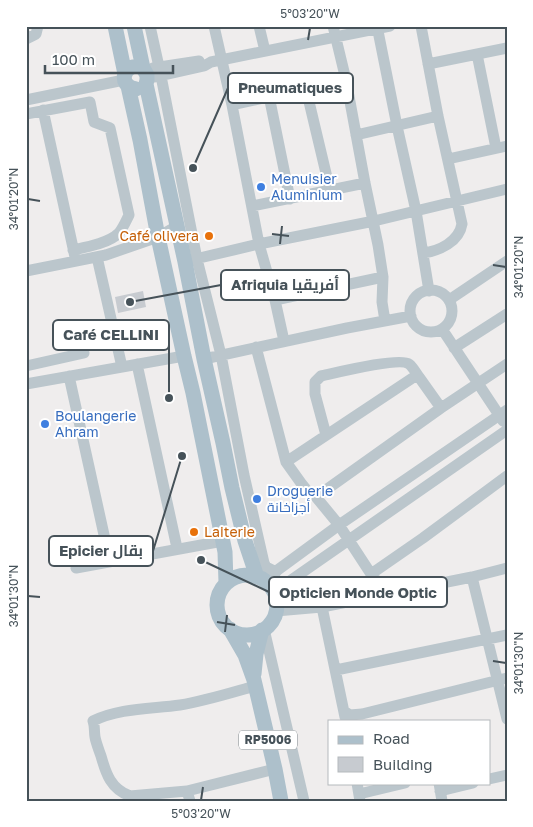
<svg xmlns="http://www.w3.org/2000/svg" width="533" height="827" viewBox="0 0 533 827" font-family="'Golos Text',Cairo,sans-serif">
<rect width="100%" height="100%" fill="#efeded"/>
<path fill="#c7cbd0" d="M143,291L146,307L118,313L115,297Z"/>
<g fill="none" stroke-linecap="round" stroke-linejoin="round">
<path stroke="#bbc6cc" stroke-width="11" d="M150,26L161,76L197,259L221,355L244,475L264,563L266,567L276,572
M214,26L232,105L259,244L275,300L284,341
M259,26L265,51
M333,26L346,80L365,183L378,245L383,277L382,302L385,321
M377,26L397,126L416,211L429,291
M421,26L438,116L462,224C459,242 439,251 423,253
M26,39L36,34L38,26
M477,54L496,148
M428,64L507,48
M153,68L199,61
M155,77L204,66L211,62L390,26
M306,89L330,190
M269,96L290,199
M26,100L124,80
M232,105L346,80
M43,110L75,257
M26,114L90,102L94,122L110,128L129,215C126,221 123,228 119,233C109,243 87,247 73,250
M356,135L438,116
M448,159L507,146
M252,206L365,183
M97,257L122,367
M191,260L259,244L374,221L507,189
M26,271L106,255L158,237L177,226
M410 311a21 21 0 1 1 42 0a21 21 0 1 1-42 0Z
M275,300L383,277
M449,300L507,261
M442,329L503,421
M256,347L286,462L301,483L309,493L316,497L339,525L371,574L389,595
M454,348L507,314
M204,359L347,328L411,316
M137,364L177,548
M26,366L84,353
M69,376L110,562
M26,384L184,356
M326,435L315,394V382L321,376C335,373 400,357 409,364C413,367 416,373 419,377C426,387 434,398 441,408
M286,462L417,375
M316,497L441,408L507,364
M76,568L223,541
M371,574L423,538L507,476
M472,577L507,719
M264,580L339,525L507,410
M274,592L507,430
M322,607L345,717
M276,611L322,607L472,577L507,568
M264,629L304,801
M336,670L507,635
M344,711L350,715L362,714L507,678
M489,779L507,775
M357,783L360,801
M439,783L442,801
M187,791L275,769
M440,791L473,783
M359,794L405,783
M190,801L187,791L130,796C111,789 106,774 101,756C99,750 96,743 95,737C94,731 95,726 93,721C119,708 151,709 180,705C205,701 230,693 255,686"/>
<path stroke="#adc0cb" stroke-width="15" d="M115,26L125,74
M134,26L143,68L147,75V80L146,84L185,262L204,359L223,443L232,488L245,541L257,577
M128,86L140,140L158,237L184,356L193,393L225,552L226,583
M136,89C116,86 124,60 143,68
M217 605a30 30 0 1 1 60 0a30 30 0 1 1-60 0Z
M230,629L245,655L254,680L275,769L281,801
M254,674L256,654L262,630"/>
</g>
<path fill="none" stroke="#465259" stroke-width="2" d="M308,40L310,28M28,199L40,201M272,234L289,236M280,244L282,226M493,265L506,267M28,596L40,597M217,622L235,625M225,632L227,615M493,661L506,663M201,800L203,787"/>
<g fill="#3f7fe0" stroke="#fff" stroke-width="2">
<circle cx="261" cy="187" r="5"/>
<circle cx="45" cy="424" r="5"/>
<circle cx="257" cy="499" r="5"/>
</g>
<g fill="#e8710a" stroke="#fff" stroke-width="2">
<circle cx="209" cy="236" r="5"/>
<circle cx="194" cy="532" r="5"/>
</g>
<g text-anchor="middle" stroke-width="4" stroke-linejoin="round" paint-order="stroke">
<rect fill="#fff" stroke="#7e868b" stroke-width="1" x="239" y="730.5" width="58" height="19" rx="4"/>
<g font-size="12" font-weight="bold" fill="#465259">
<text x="268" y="744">RP5006</text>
</g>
<g font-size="14" fill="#366cbe" stroke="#fff" text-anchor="start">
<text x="271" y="184">Menuisier<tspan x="271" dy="16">Aluminium</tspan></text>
<text x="55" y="421">Boulangerie<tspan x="55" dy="16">Ahram</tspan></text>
<text x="267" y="496">Droguerie<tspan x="267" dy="16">أجزاخانة</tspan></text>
</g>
<g font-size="14" fill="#c56008" stroke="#fff" text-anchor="end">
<text x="199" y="241">Café olivera</text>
<text x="204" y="537" text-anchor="start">Laiterie</text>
</g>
</g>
<path fill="none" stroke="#465259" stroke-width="2" d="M193 168L228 88M130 302L221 285M169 398L169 335M182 456L153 551M201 560L269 592"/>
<g fill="#465259" stroke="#fff" stroke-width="2">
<circle cx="193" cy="168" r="5"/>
<circle cx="130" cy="302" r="5"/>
<circle cx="169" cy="398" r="5"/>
<circle cx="182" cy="456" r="5"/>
<circle cx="201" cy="560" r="5"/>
</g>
<g fill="#fff" stroke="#465259" stroke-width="2">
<rect x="228" y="73" width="125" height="30" rx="5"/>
<rect x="221" y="270" width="128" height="30" rx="5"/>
<rect x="53" y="320" width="116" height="30" rx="5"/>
<rect x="49" y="536" width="104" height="30" rx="5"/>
<rect x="269" y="577" width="178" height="30" rx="5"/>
</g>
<g font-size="15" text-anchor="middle" font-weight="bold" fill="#465259">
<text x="290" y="93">Pneumatiques</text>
<text x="285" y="290">Afriquia أفريقيا</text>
<text x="111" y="340">Café CELLINI</text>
<text x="101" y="556">Epicier بقال</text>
<text x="358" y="598">Opticien Monde Optic</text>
</g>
<rect width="533" height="827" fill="none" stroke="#ffffff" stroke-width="55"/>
<rect x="328" y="720" width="162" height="65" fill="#ffffff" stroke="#b5babd"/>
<rect x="338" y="736" width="25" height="8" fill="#adc0cb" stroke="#b5babd"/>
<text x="373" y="744" font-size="15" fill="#465259">Road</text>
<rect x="338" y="757" width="25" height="15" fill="#c7cbd0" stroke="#b5babd"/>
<text x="373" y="770" font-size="15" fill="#465259">Building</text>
<path d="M45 65v8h128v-8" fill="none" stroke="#465259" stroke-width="2.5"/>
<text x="52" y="65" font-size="15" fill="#465259" stroke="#ffffff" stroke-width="4" paint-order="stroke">100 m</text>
<rect x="28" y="28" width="478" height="772" fill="none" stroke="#465259" stroke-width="2"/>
<g font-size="12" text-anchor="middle" fill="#465259">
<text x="310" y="18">5°03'20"W</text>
<text transform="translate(14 199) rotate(-90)" y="4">34°01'20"N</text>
<text transform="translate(519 267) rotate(-90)" y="4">34°01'20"N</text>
<text transform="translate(14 596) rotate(-90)" y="4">34°01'30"N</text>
<text transform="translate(519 663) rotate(-90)" y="4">34°01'30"N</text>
<text x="201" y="818">5°03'20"W</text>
</g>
</svg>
